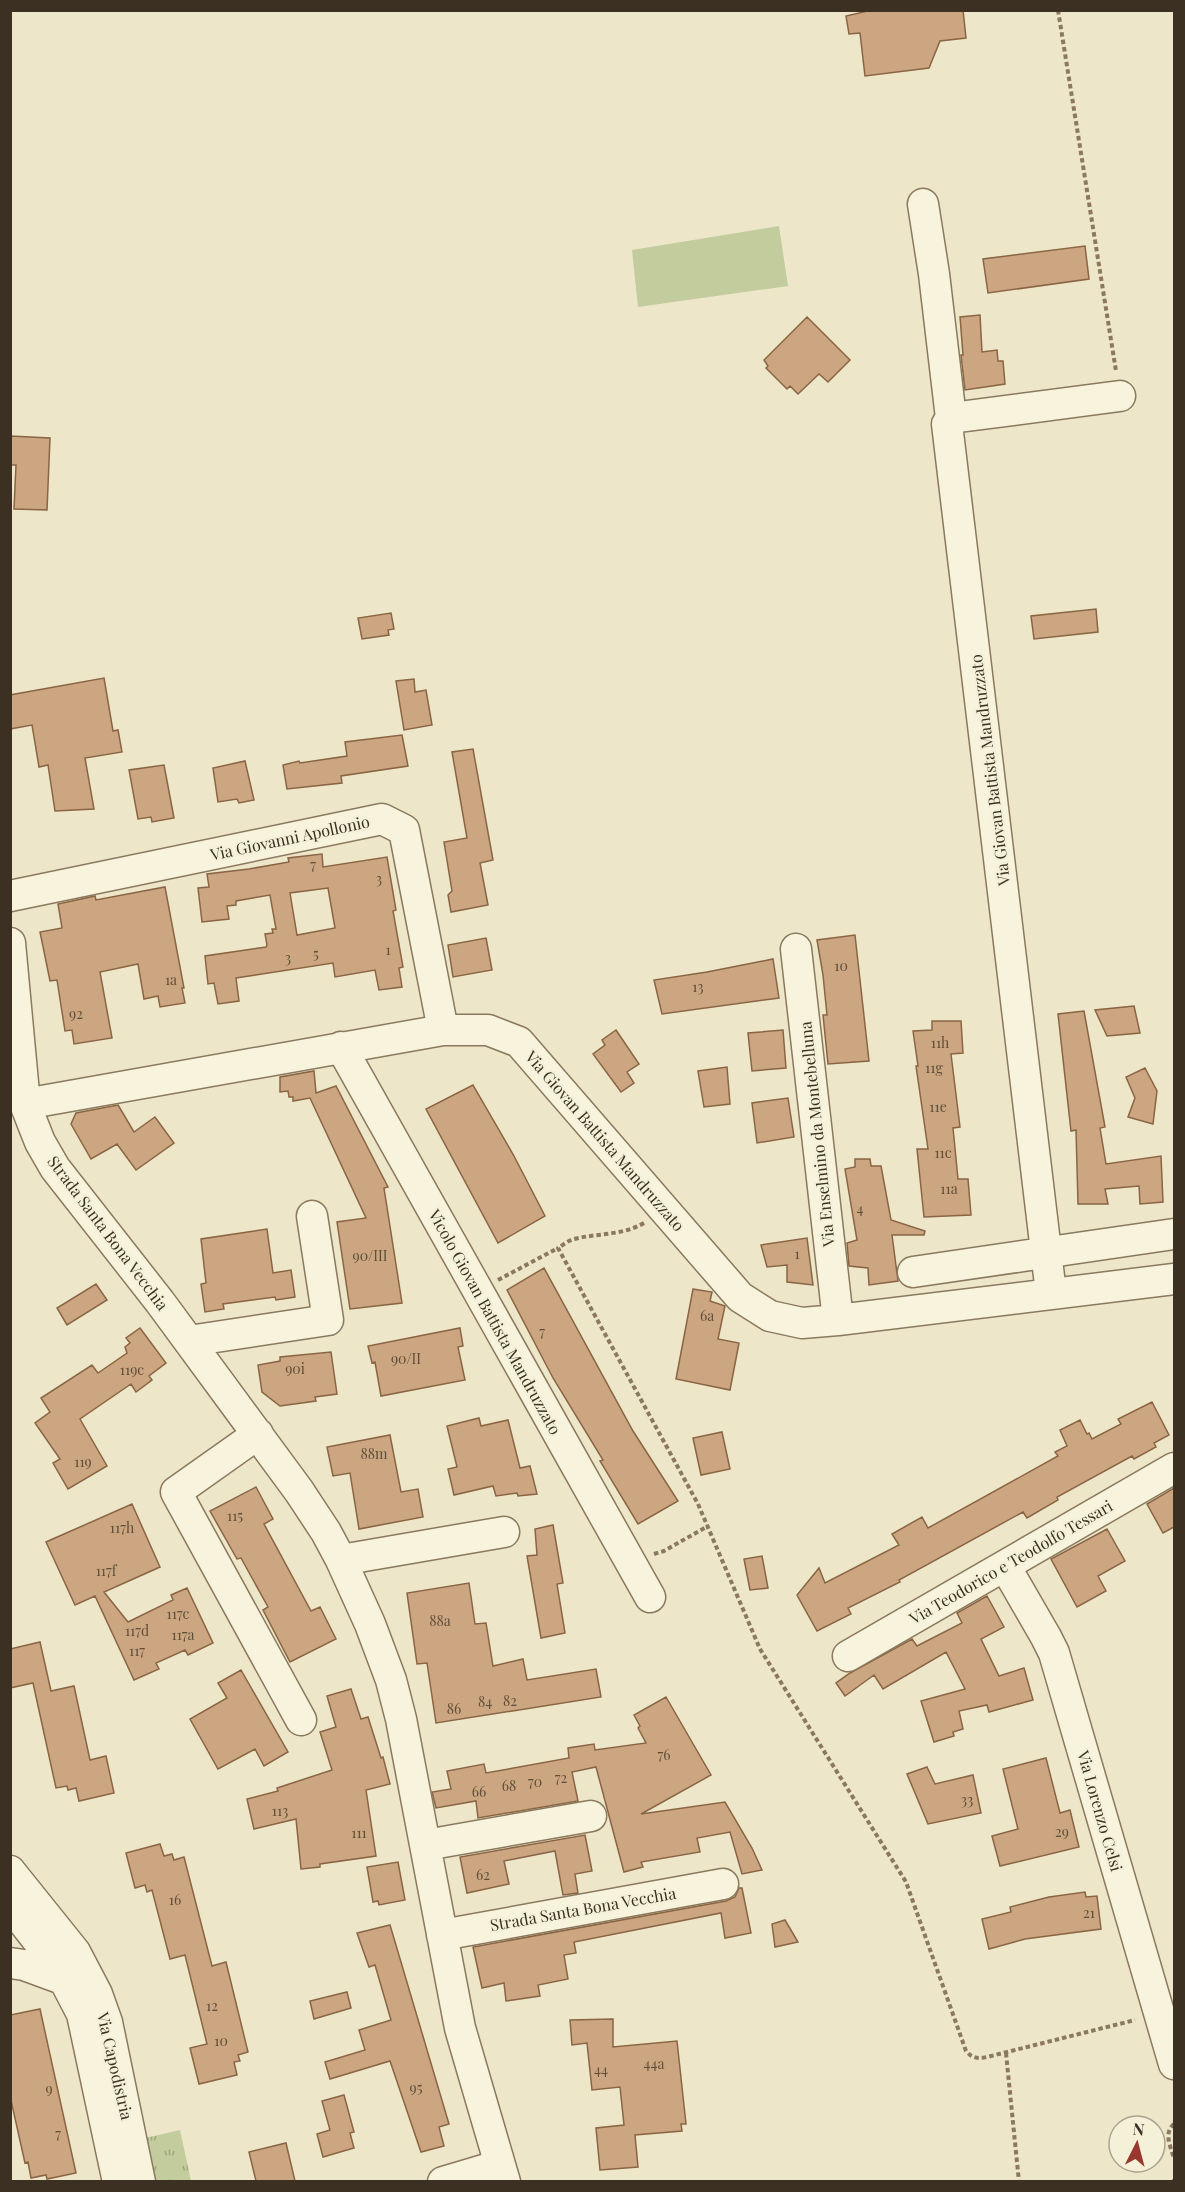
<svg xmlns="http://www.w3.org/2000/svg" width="1185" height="2192" viewBox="0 0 1185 2192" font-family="'Playfair Display',serif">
<defs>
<pattern id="grass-tufts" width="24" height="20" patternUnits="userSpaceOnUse" patternTransform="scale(1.5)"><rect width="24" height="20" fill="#c2cc9c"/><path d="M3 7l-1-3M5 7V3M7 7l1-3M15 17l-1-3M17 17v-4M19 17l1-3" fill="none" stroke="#9fa67f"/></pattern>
</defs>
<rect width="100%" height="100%" fill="#eee6c9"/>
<path fill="url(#grass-tufts)" d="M180,2130L191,2181H156L145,2138Z"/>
<path fill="#c2cc9c" d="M779,226L788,286L638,307L632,250Z"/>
<path fill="#cba680" stroke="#896544" stroke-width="1.5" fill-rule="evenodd" d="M872,10H963L966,38L940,41L929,68L865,76L860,33L849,34L846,16Z
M1085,246L1089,279L988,293L983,259Z
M980,315L982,352L997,350L998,361H1003L1005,384L965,390L961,355H963L960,317Z
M807,317L850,360L828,382L819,374L798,394L790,386L787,389L766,368L768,366L764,360Z
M10,436L50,438L47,510L14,509L16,465H10Z
M1096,609L1098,632L1034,639L1031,616Z
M391,613L394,629L388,630L389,635L362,639L358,618Z
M104,678L113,731L118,730L122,752L85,758L94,809L55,811L48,765L39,767L32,725L10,729V695Z
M414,679L415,692L426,690L432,725L404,730L396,681Z
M402,735L408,766L341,776L342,783L287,789L283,765L299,761L300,763L347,756L345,742Z
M473,749L493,860L480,863L488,905L451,912L448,895L452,891L444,842L467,838L452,752Z
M245,761L254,800L239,803L237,799L218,802L213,768Z
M164,765L174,818L152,822L151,817L138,819L129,770Z
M322,854L323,867L387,857L396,910L393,911L403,967L399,968L402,987L379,990L375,970L335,977L333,963L236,978L239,1001L218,1004L214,983L208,984L205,956L266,947L267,945L265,934L273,933L272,929H276L270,895L236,901V905L227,906L229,919L202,922L198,888L209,887L207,874L249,869L289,862L288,858ZM328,888L335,928L297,935L290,893Z
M165,887L184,988H182L185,1003L160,1007L158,996L144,999L138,964L100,972L112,1038L74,1044L72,1030L65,1031L57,980L50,981L40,932L62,928L58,904L95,896L96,900Z
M855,935L869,1061L828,1064L823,1015H827L823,975L817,940Z
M486,938L492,970L453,977L448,945Z
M773,959L779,998L662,1014L654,980L707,972Z
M1134,1006L1140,1033L1107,1036L1095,1010Z
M1084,1011L1105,1127L1100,1128L1106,1164L1161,1156L1163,1202L1140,1204L1139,1186L1105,1189L1108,1204H1078L1076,1130L1071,1131L1058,1014Z
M932,1021H961L963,1053L951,1054L960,1127L953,1128L958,1179H968L971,1215L924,1217L917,1149H928L916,1066H918L913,1031L932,1030Z
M616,1030L639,1064L627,1072L634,1083L621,1092L593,1054L605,1045L602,1040Z
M783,1030L786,1068L752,1071L748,1033Z
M727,1067L730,1104L704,1107L698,1071Z
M1145,1068L1157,1091L1153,1124L1128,1117L1135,1098L1126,1077Z
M314,1071L316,1093L336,1086L388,1187L384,1188L402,1303L350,1309L337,1222L366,1218L310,1098L293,1101V1097H289L288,1091L280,1092V1077Z
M473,1085L514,1156L545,1216L498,1243L426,1109Z
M788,1098L794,1137L757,1143L752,1103Z
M118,1105L134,1132L155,1117L174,1143L136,1170L117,1144L91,1159L71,1124L76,1113Z
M855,1159H870L871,1166H881L891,1220L925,1231L924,1235H892L898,1281L869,1285L868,1268L849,1266L847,1243L857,1240L845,1169L855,1167Z
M267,1229L273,1273L291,1270L295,1297L276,1300L275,1297L223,1304L224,1309L205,1312L201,1284L206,1283L201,1239Z
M807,1238L813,1285L787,1282V1265L767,1267L761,1245Z
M544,1268L633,1431L678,1501L638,1524L600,1461L603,1460L553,1378L507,1290Z
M96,1284L107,1300L67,1325L57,1308Z
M693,1289L712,1292L710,1301L725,1306L718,1339L739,1343L730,1390L676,1379Z
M140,1328L166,1363L149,1376L152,1380L136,1392L131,1384L80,1419L107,1466L68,1489L53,1463L60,1459L35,1423L50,1412L41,1398L92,1365L98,1373L127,1353L125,1347L130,1343L126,1338Z
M460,1328L463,1346L458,1347L465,1380L381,1396L375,1362L372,1363L368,1346Z
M331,1352L337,1394L315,1397L316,1401L280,1406L262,1392L258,1365L280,1361V1357Z
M1152,1402L1169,1435L1154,1443L1156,1447L1134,1459L1132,1456L1057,1497L1058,1500L1027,1518L1023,1512L899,1580L900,1582L848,1608L851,1614L817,1631L797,1595L819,1568L825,1583L899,1545L892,1534L922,1517L928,1528L1058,1456L1055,1452L1067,1446L1060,1430L1080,1420L1087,1434L1089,1433L1092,1439L1121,1424L1118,1419Z
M479,1418L481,1426L508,1420L520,1468L530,1466L537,1494L518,1496L517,1493L496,1496L493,1486L454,1495L448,1469L457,1467L447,1426Z
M722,1432L730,1469L701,1475L693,1438Z
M390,1435L401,1492L418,1489L423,1517L359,1529L350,1473L333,1476L327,1447Z
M256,1487L273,1519L264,1524L311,1611L320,1607L336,1639L290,1662L263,1610L268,1607L241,1558L237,1559L210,1511Z
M1174,1488V1527L1163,1533L1147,1504Z
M132,1504L160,1567L104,1592L128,1622L173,1600L171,1595L187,1588L213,1643L188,1655L185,1650L156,1663L159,1669L134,1680L95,1596L75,1605L46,1542Z
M553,1525L563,1583L557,1584L565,1633L541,1638L527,1556L537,1555L535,1529Z
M1107,1529L1125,1561L1098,1576L1106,1591L1077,1607L1051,1559Z
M762,1556L768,1588L750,1590L744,1559Z
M469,1583L475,1624L486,1623L493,1666L523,1659L527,1680L596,1669L601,1697L436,1723L427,1663L417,1664L407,1593Z
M987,1596L1004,1627L981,1639L999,1676L1024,1668L1033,1700L989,1712L987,1705L959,1711L963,1729L953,1732L954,1736L934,1742L921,1701L965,1689L946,1652L883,1689L874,1675L845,1696L836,1683L850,1673L912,1639L917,1646L962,1623L957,1613Z
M40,1642L51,1691L74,1686L90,1760L106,1756L114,1793L79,1801L76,1788L68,1790L67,1786L56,1788L33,1683L10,1688V1649Z
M241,1670L288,1752L264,1766L255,1749L218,1769L190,1719L227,1698L218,1683Z
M351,1689L361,1719L368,1717L381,1758L383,1757L390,1784L366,1790L376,1856L320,1864V1867L301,1869L296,1819L254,1829L247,1799L278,1791L277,1788L332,1770L320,1732L336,1727L327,1696Z
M666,1697L711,1775L641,1814L725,1802L752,1848L762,1870L742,1874L730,1832L697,1838L700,1852L641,1862L643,1867L624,1872L596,1767L572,1772L578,1801L478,1818L476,1801L436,1808L432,1792L451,1789L447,1771L484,1764L486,1773L569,1758L568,1748L594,1744L595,1750L646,1743L638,1728L640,1726L634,1715Z
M1046,1758L1060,1813L1070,1810L1079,1847L1000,1866L992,1836L1018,1829L1003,1769Z
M927,1767L935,1784L973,1775L981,1813L928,1824L907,1774Z
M585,1835L592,1871L575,1874L578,1893L563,1895L555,1851L504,1861L509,1884L467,1893L460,1857Z
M160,1844L164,1856L172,1854L174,1860L184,1857L212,1966L226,1962L248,2052L238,2055L240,2061L234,2062L237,2075L199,2084L190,2048L207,2044L185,1955L170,1959L152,1890L147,1892L145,1885L135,1888L126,1853Z
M398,1862L405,1900L379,1905L378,1901L373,1902L367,1867Z
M739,1888H742L751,1933L725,1938L721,1913L574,1942L576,1953L564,1955L568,1979L538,1985L540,1996L506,2001L504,1983L482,1988L473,1947L726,1901L735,1897Z
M1085,1892L1086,1897L1097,1896L1101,1929L1025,1939L989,1949L982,1919L1011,1912L1010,1907L1049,1897Z
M785,1920L798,1942L775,1947L772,1924Z
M390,1925L449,2124L439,2127L444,2146L421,2152L390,2061L330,2079L325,2062L365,2050L359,2030L391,2020L375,1965L369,1967L357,1933Z
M347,1992L351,2008L314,2019L310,2001Z
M40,2009L76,2173L47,2179L46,2175L31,2178L28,2162L25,2163L10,2096V2015Z
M613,2019V2047L677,2041L686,2124H681L682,2131L635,2135L638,2167L600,2170L596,2128L624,2125L620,2087L592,2090L587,2043L572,2045L570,2020Z
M344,2095L354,2132L350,2133L354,2148L323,2157L317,2134L330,2130L322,2101Z
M286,2143L295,2181H256L249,2152Z"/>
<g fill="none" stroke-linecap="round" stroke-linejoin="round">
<defs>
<path id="minor" d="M923,204L934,274L951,418
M10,896L382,819L404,830L443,1030
M10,943L25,1104L40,1142L55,1168L160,1302L299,1491L326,1532L341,1560L370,1624L391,1680L401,1719L460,2028L505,2182
M796,949L838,1320
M341,1047L650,1597
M25,1104L443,1030H488L519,1042L740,1297L770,1316L802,1323L838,1320L1174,1279
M913,1272L1174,1234
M1051,1293L947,424L951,418L1120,396
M189,1341L328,1320L312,1216
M258,1434L176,1492L301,1720
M341,1560L504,1532
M1005,1566L1046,1637L1054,1653L1174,2064
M848,1656L1174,1468
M426,1845L591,1816
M10,1871L75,1952L97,1994L107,2022L140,2182
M10,1905L56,1964L82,2014L118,2182
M442,1935L723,1884
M10,1963L24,1965L65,1980
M443,2182L500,2165"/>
</defs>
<use href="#minor" stroke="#8a795e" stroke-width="33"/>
<path stroke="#8a795e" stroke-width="4" stroke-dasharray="4.5 3" stroke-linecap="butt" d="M1058,10L1116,371
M644,1223C621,1236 598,1233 574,1239C569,1240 563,1245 558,1248L698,1504L760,1649L906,1882L966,2051C972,2058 977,2059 987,2057L1135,2020
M498,1280L558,1248
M654,1554L664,1551L708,1526
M1006,2053L1019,2182
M1174,2124C1163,2133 1171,2147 1174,2159
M1173,2182L1174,2180"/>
<use href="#minor" stroke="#f8f3dc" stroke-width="30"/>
</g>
<g text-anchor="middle" stroke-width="4.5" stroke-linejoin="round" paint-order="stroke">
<g font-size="14" fill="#5f4e39">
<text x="313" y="870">7</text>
<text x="379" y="884">3</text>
<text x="388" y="955">1</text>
<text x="316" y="959">5</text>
<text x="288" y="963">3</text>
<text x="841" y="971">10</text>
<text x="171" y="985">1a</text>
<text x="698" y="992">13</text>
<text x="76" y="1019">92</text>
<text x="940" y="1048">11h</text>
<text x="934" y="1073">11g</text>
<text x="938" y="1112">11e</text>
<text x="943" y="1158">11c</text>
<text x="949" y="1194">11a</text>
<text x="860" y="1214">4</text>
<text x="797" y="1259">1</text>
<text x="370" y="1261">90/III</text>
<text x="707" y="1321">6a</text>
<text x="542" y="1337">7</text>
<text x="406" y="1364">90/II</text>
<text x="295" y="1374">90i</text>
<text x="132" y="1375">119c</text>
<text x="374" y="1459">88m</text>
<text x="83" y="1467">119</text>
<text x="235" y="1521">115</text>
<text x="122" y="1533">117h</text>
<text x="106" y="1576">117f</text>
<text x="178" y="1619">117c</text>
<text x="440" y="1626">88a</text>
<text x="137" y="1636">117d</text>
<text x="183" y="1640">117a</text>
<text x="137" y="1656">117</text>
<text x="510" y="1706">82</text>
<text x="485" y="1707">84</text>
<text x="454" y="1714">86</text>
<text x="664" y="1760">76</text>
<text x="561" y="1783">72</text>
<text x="535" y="1787">70</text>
<text x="509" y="1791">68</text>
<text x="479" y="1797">66</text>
<text x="967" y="1805">33</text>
<text x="280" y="1816">113</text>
<text x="1062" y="1837">29</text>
<text x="359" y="1838">111</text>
<text x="483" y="1880">62</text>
<text x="175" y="1905">16</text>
<text x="1089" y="1918">21</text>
<text x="212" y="2011">12</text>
<text x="221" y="2046">10</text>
<text x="654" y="2069">44a</text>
<text x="601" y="2075">44</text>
<text x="416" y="2093">95</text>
<text x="49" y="2094">9</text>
<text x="58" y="2139">7</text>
</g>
<g font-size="16" fill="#3b3021" stroke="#f5f0d8">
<text transform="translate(990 770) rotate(-97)" y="6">Via Giovan Battista Mandruzzato</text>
<text transform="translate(290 838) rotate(-12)" y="6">Via Giovanni Apollonio</text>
<text transform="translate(817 1134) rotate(-96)" y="6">Via Enselmino da Montebelluna</text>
<text transform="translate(605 1141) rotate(49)" y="6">Via Giovan Battista Mandruzzato</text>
<text transform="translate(108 1233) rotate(53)" y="6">Strada Santa Bona Vecchia</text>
<text transform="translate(495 1322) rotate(61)" y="6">Vicolo Giovan Battista Mandruzzato</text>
<text transform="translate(1011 1562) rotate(-30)" y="6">Via Teodorico e Teodolfo Tessari</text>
<text transform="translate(1100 1811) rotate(74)" y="6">Via Lorenzo Celsi</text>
<text transform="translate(583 1909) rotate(-10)" y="6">Strada Santa Bona Vecchia</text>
<text transform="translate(115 2066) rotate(77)" y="6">Via Capodistria</text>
</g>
</g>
<rect width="1185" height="2192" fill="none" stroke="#3b3021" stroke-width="24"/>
<g transform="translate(1137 2144) rotate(6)"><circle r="28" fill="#f5f0d8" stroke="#aba38f" stroke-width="1.5"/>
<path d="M0-4.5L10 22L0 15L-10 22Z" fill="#98382f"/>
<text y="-9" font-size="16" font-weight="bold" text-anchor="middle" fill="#3b3021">N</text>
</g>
</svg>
